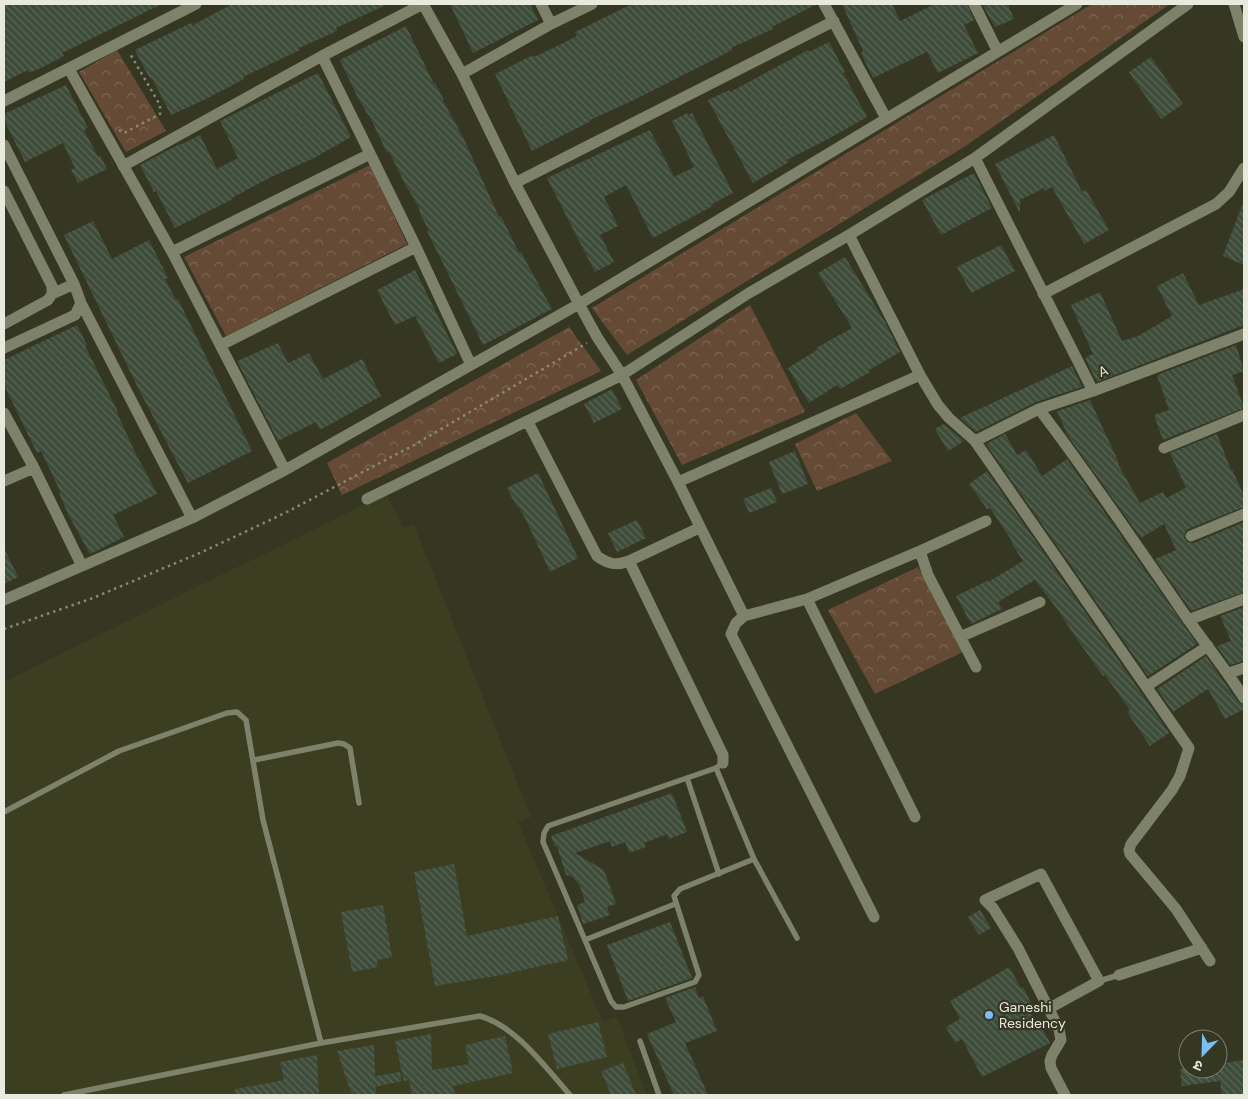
<svg xmlns="http://www.w3.org/2000/svg" width="1248" height="1099" viewBox="0 0 1248 1099" font-family="'DM Sans','Noto Sans Devanagari',sans-serif">
<defs>
<pattern id="forest-crowns" width="20" height="18" patternUnits="userSpaceOnUse" patternTransform="scale(1.25)"><rect width="20" height="18" fill="#654b36"/><path d="M2 6a3 3 0 1 1 6 0M12 15a3 3 0 1 1 6 0" fill="none" stroke="#7b6553"/></pattern>
<pattern id="building-back-hatch" width="6" height="6" patternUnits="userSpaceOnUse" patternTransform="scale(1.25)"><rect width="6" height="6" fill="#3e4c3a"/><path d="M-1 5l2 2M0 0l6 6M5-1l2 2" fill="none" stroke="#5a6656"/></pattern>
</defs>
<rect width="100%" height="100%" fill="#353723"/>
<path fill="#3c3e22" d="M386,494L403,527L414,525L531,817L518,822L603,1022L617,1017L647,1095H4V682Z"/>
<path fill="url(#forest-crowns)" d="M1092,4H1170L964,147L627,355L592,308Z
M117,50L166,131L126,152L79,72Z
M370,165L407,244L226,336L184,257Z
M750,305L805,412L682,465L636,380Z
M569,327L601,371L342,495L327,463Z
M856,413L892,461L817,491L795,444Z
M918,567L965,651L875,694L828,610Z"/>
<path fill="url(#building-back-hatch)" d="M4,4H162L62,53L64,56L43,67L29,73L28,70L4,82Z
M232,4H388L336,28L337,31L299,48L300,50L243,77L244,79L206,99L171,115L152,78L150,79L135,50L191,23L193,25Z
M450,4H530L538,20L473,53Z
M632,4H817L772,27L773,29L731,48L732,50L711,61L634,100L590,120L591,121L532,151L495,74L533,55L534,57L555,47L577,36L575,32Z
M842,4H892L900,21L935,4H967L974,20L964,25L978,53L938,73L927,52L873,78L861,53L863,51Z
M982,4H1008L1014,19L995,27Z
M406,26L434,84L435,83L444,100L443,101L463,137L499,217L501,216L519,253L521,252L552,309L483,345L427,231H429L419,211L420,210L409,190H408L389,151L387,153L369,115H368L357,96L340,60Z
M829,42L845,72L843,73L867,117L830,138L787,160L789,162L753,183L708,100L729,90L730,92L808,50L809,52Z
M1151,57L1183,104L1161,119L1129,72Z
M318,73L351,137L312,159L271,177L232,198L233,199L175,228L156,191L154,192L140,165L180,144V145L200,135L217,169L238,158L220,121Z
M66,85L88,128L84,130L98,157L100,155L107,169L78,183L71,170L75,168L63,143L25,162L4,120V114Z
M687,113L688,115L692,113L733,193L712,204L713,206L653,238L626,185L604,197L618,226L600,235L614,262L595,272L547,178L650,130L674,177L694,167L672,121Z
M1054,135L1082,192L1086,190L1109,230L1084,244L1052,187L1045,191L1044,188L1020,200V213L995,164Z
M974,173L992,208L941,235L922,200Z
M1244,200V265L1223,256Z
M93,221L112,259L149,240L168,278L165,279L176,300L178,299L252,451L188,483L138,388L64,235Z
M1001,245L1015,271L971,293L957,267Z
M845,257L885,322L900,352L869,370L870,372L840,389L837,385L809,403L788,368L817,350L816,348L852,328L818,273Z
M415,270L457,354L439,363L415,316L395,325L377,290Z
M1183,273L1199,305L1244,289V325L1097,382L1086,360V357L1093,354L1071,305L1100,292L1122,341L1138,336L1172,316L1157,286Z
M77,325L87,345L85,346L118,412L117,413L135,452L157,494L113,515L124,537L90,554L68,514L59,493H61L41,451L37,453L4,385V360Z
M278,343L288,363L309,353L323,379L362,359L381,396L320,430L316,422L278,441L237,361Z
M1236,345L1244,371L1232,375L1244,408L1163,440L1154,415L1169,410L1157,375Z
M1072,366L1082,387L1036,402L976,432L960,418Z
M612,389L622,409L594,423L584,404Z
M1090,400L1119,463L1118,464L1140,503L1163,492L1166,498L1186,488L1170,453L1217,434L1231,470L1232,469L1244,496V507L1188,529L1185,532L1184,538L1187,542L1194,543L1244,522V592L1191,611L1155,559L1176,550L1164,524L1141,538L1068,436L1057,411Z
M944,424L964,441L948,451L935,429Z
M1005,434L1017,455L1026,450L1042,476L1067,459L1197,644L1148,676L986,444Z
M795,451L808,484L782,494L769,462Z
M987,471L1169,733L1150,746L1127,712L1130,710L1105,675L1103,676L1081,645L1063,618H1064L1035,580L998,602L1002,609L971,624L956,596L987,581L988,582L1023,561L1011,542L1012,541L990,508L987,509L969,484Z
M538,473L578,558L550,572L527,522L518,506L517,507L507,488Z
M771,488L777,502L749,513L743,499Z
M637,520L646,538L617,552L608,533Z
M4,548L18,577L4,584Z
M1244,607V661L1230,665L1217,646L1231,641L1220,616Z
M1206,656L1238,702L1244,705V709L1225,719L1208,689L1173,712L1157,689Z
M672,793L687,832L669,839L667,834L644,843L646,847L629,853L625,842L612,847L610,841L575,853L604,870L616,904L607,907L610,915L583,924L577,905L585,902L580,886L572,876L566,875L557,846L555,847L551,836Z
M454,864L467,936L558,916L568,960L496,976L435,986L414,872Z
M383,905L392,957L377,960L378,967L352,972L341,912Z
M980,910L991,928L979,935L968,917Z
M670,922L692,978L628,1001L607,945Z
M1009,967L1021,988L1023,987L1031,1003L1027,1005L1037,1026L1040,1024L1050,1043L982,1077L962,1039L955,1043L946,1027L960,1019L950,1001Z
M695,987L699,998L703,996L717,1031L685,1043L708,1095H674L647,1034L676,1022L665,998Z
M598,1022L607,1057L557,1069L548,1034Z
M431,1034L432,1070L469,1064L465,1045L505,1036L513,1073L453,1086L455,1095H412L409,1080L404,1081L395,1041Z
M374,1045L375,1076L400,1072L402,1081L375,1087L377,1095H352L337,1051Z
M317,1055L319,1095H236L235,1089L284,1080L280,1062Z
M1244,1060V1095H1222L1220,1081L1182,1086L1180,1069H1218V1064Z
M623,1063L636,1095H611L601,1071Z"/>
<g fill="none" stroke-linecap="round" stroke-linejoin="round">
<path stroke="#878978" stroke-width="2.5" stroke-dasharray="2.5 4" stroke-linecap="butt" d="M119,130L124,133L160,114V105L129,52
M4,629L93,598L202,552L285,513L414,445L587,343"/>
<path stroke="#7f826b" stroke-width="5.5" d="M254,760L338,743L344,744L350,748L359,803
M723,763L716,768L548,826L544,833L543,842L611,1001L616,1007H624L695,982L699,975L674,896L680,889L754,859L797,938
M716,768L754,859
M687,778L719,874
M4,812L119,751L227,713L237,712L246,720L263,820L321,1043
M585,940L675,904
M1099,981L1119,975
M640,1041L659,1095
M64,1095L321,1043L480,1016C516,1026 546,1068 570,1095"/>
<path stroke="#7f826b" stroke-width="11" d="M423,4L462,74L515,183L579,304L597,337L622,375L678,482L744,616
M541,4L551,24
M824,4L886,118
M974,4L997,50
M1234,4L1244,37
M322,56L416,247L471,365
M69,69L172,252L285,470
M462,74L551,24L592,4
M4,101L196,4
M4,145L74,284L81,303L192,518
M975,158L1093,391
M123,166L322,56L423,4
M515,183L834,21
M4,191L52,286V294
M849,235L920,375L938,405L949,418L975,441L1189,748L1180,776L1172,790L1131,844L1129,850L1130,854L1176,909L1210,961
M172,252L370,154
M1043,294L1216,204L1229,192L1244,168
M4,324L48,300L52,294L74,284
M221,345L416,247
M4,348L75,315L81,303
M1039,409C1087,472 1131,537 1176,602C1198,635 1223,665 1244,698
M4,413L34,468L82,566
M528,422L597,556C608,564 616,566 629,561L699,528
M975,441L1039,409L1093,391L1244,334
M1164,448L1244,415
M4,481L34,468
M678,482L920,375
M367,499L622,375L749,293L849,235L975,158L1188,4
M1191,536L1244,514
M920,551L928,575L976,667
M629,561L723,755V763
M807,599L915,817
M4,600L192,518L285,470L579,304L1077,4
M1188,620L1244,599
M960,637L1040,602
M1229,673L1244,668
M1147,686L1208,646
M874,917L731,634L736,623L744,616L807,599L920,551L986,521
M1119,975L1202,948
M1048,1009L1099,981L1041,874L985,900L993,908L1018,948L1059,1029L1061,1040L1052,1055L1050,1061L1051,1068L1065,1095"/>
</g>
<circle fill="#7abef8" stroke="#353723" stroke-width="2" cx="989" cy="1015" r="5"/>
<g text-anchor="middle" stroke-width="4.5" stroke-linejoin="round" paint-order="stroke">
<g font-size="14" fill="#e9eade" stroke="#353723">
<text transform="translate(1103 371) rotate(-21)" y="5">A</text>
</g>
<g font-size="14" fill="#e9eade" stroke="#353723" text-anchor="start">
<text x="999" y="1012">Ganeshi<tspan x="999" dy="16">Residency</tspan></text>
</g>
</g>
<rect width="1248" height="1099" fill="none" stroke="#e9eade" stroke-width="10"/>
<g transform="translate(1203 1054) rotate(203)"><circle r="24" fill="#353723" stroke="#7d7f6e"/>
<path d="M0-4L9 19L0 12L-9 19Z" fill="#7abef8"/>
<text y="-8" font-size="14" font-weight="bold" text-anchor="middle" fill="#e9eade">उ</text>
</g>
</svg>
